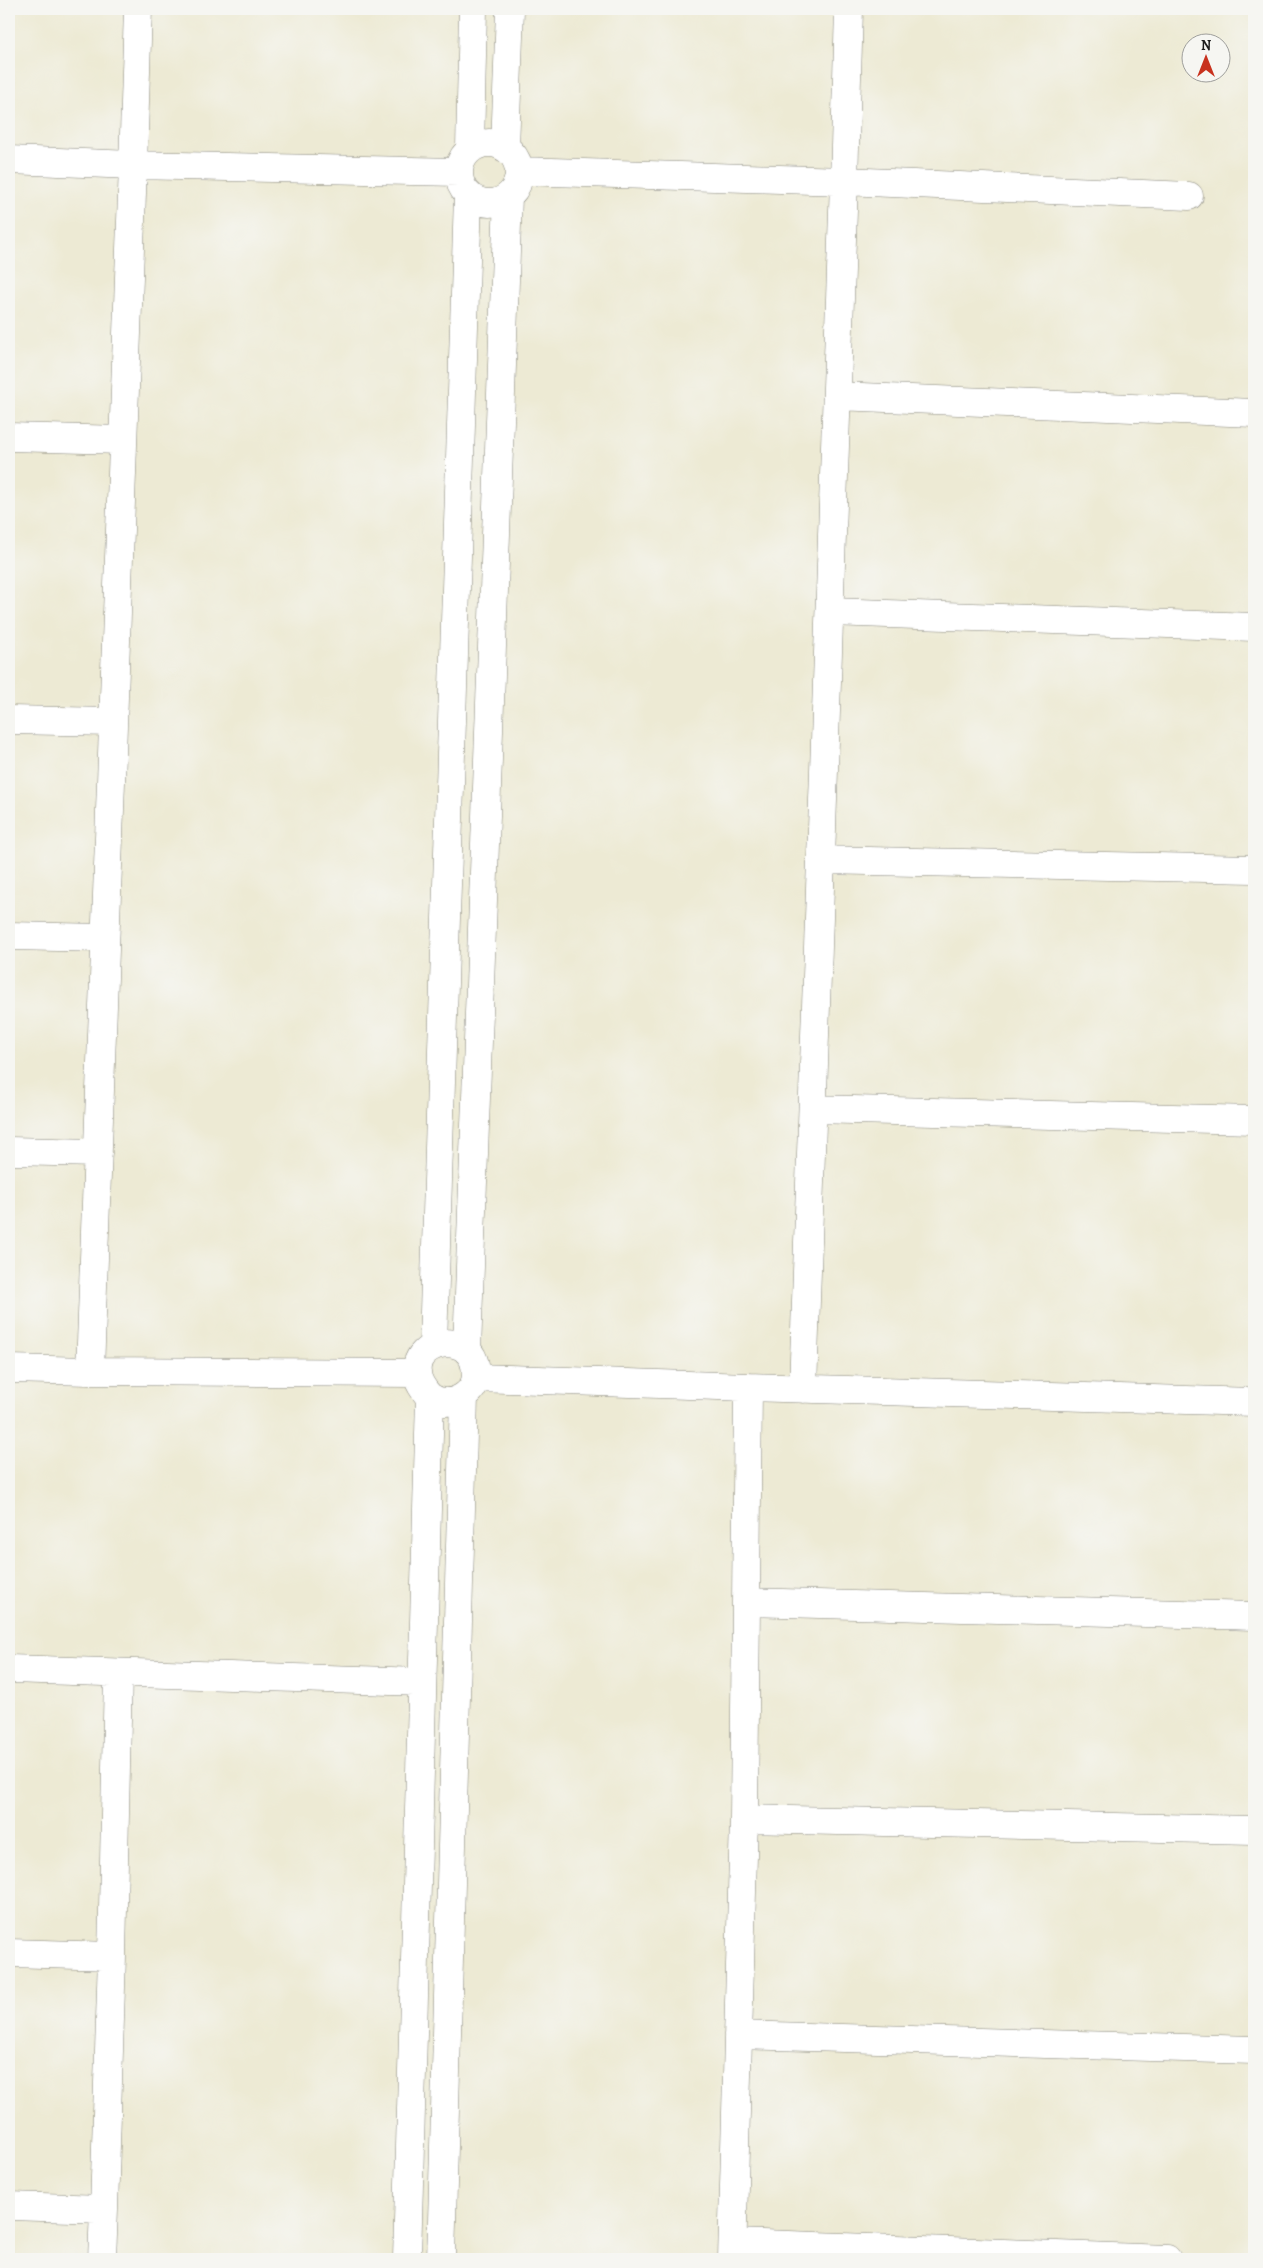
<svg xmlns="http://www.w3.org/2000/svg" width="1263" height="2268" viewBox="0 0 1263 2268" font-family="Alegreya,serif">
<rect width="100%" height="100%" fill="#f6f6f2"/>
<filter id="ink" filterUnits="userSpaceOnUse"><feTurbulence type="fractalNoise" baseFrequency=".02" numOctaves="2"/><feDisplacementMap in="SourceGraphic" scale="10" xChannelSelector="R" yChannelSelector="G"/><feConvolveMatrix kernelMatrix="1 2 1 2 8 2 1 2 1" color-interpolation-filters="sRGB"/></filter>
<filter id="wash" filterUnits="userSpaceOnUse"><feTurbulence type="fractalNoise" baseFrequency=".0096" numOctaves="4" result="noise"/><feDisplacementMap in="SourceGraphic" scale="20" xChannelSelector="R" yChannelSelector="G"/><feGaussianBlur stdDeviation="1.12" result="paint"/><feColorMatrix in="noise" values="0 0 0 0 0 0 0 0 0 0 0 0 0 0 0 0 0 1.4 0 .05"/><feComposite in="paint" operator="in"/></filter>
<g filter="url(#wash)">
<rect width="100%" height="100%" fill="#edead4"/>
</g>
<g filter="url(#ink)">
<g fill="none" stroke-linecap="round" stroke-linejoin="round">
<defs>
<path id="minor" d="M138,9L133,165L458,172
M459 173a30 30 0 1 1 60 0a30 30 0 1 1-60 0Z
M505,148L510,9
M470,149L473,9
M9,160L133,165L90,1371L9,1369
M519,171L844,181L849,9
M837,396L1254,413
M9,437L123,440
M830,612L1254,627
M9,720L113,722
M821,860L1254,869
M9,936L105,938
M813,1109L1254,1120
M9,1151L98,1153
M433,1345L468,195
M467,1351L508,196
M90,1371L416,1373
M476,1378L748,1387
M803,1389L844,181L1189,196
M746,1602L1254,1616
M9,1669L422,1682
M744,1819L1254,1830
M9,1953L112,1956L118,1673
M738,2035L1254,2050
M9,2206L104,2209L112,1956
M733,2243L1167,2259
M102,2259L104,2209
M407,2259L430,1397C383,1347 476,1317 476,1375C476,1391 459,1403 444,1402C440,1402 434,1399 430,1397
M441,2259L464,1396
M732,2259L744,1819L748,1387L1254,1402"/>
</defs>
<use href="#minor" stroke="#848378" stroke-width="29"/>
<use href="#minor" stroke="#fff" stroke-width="28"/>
</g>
</g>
<rect width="1263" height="2268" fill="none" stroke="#f6f6f2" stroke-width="30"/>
<g transform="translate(1206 58)"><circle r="24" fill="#f6f6f2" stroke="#9f9f9c"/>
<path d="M0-4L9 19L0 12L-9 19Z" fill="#c8321e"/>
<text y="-8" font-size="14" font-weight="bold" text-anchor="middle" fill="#1c1c1c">N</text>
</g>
</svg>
